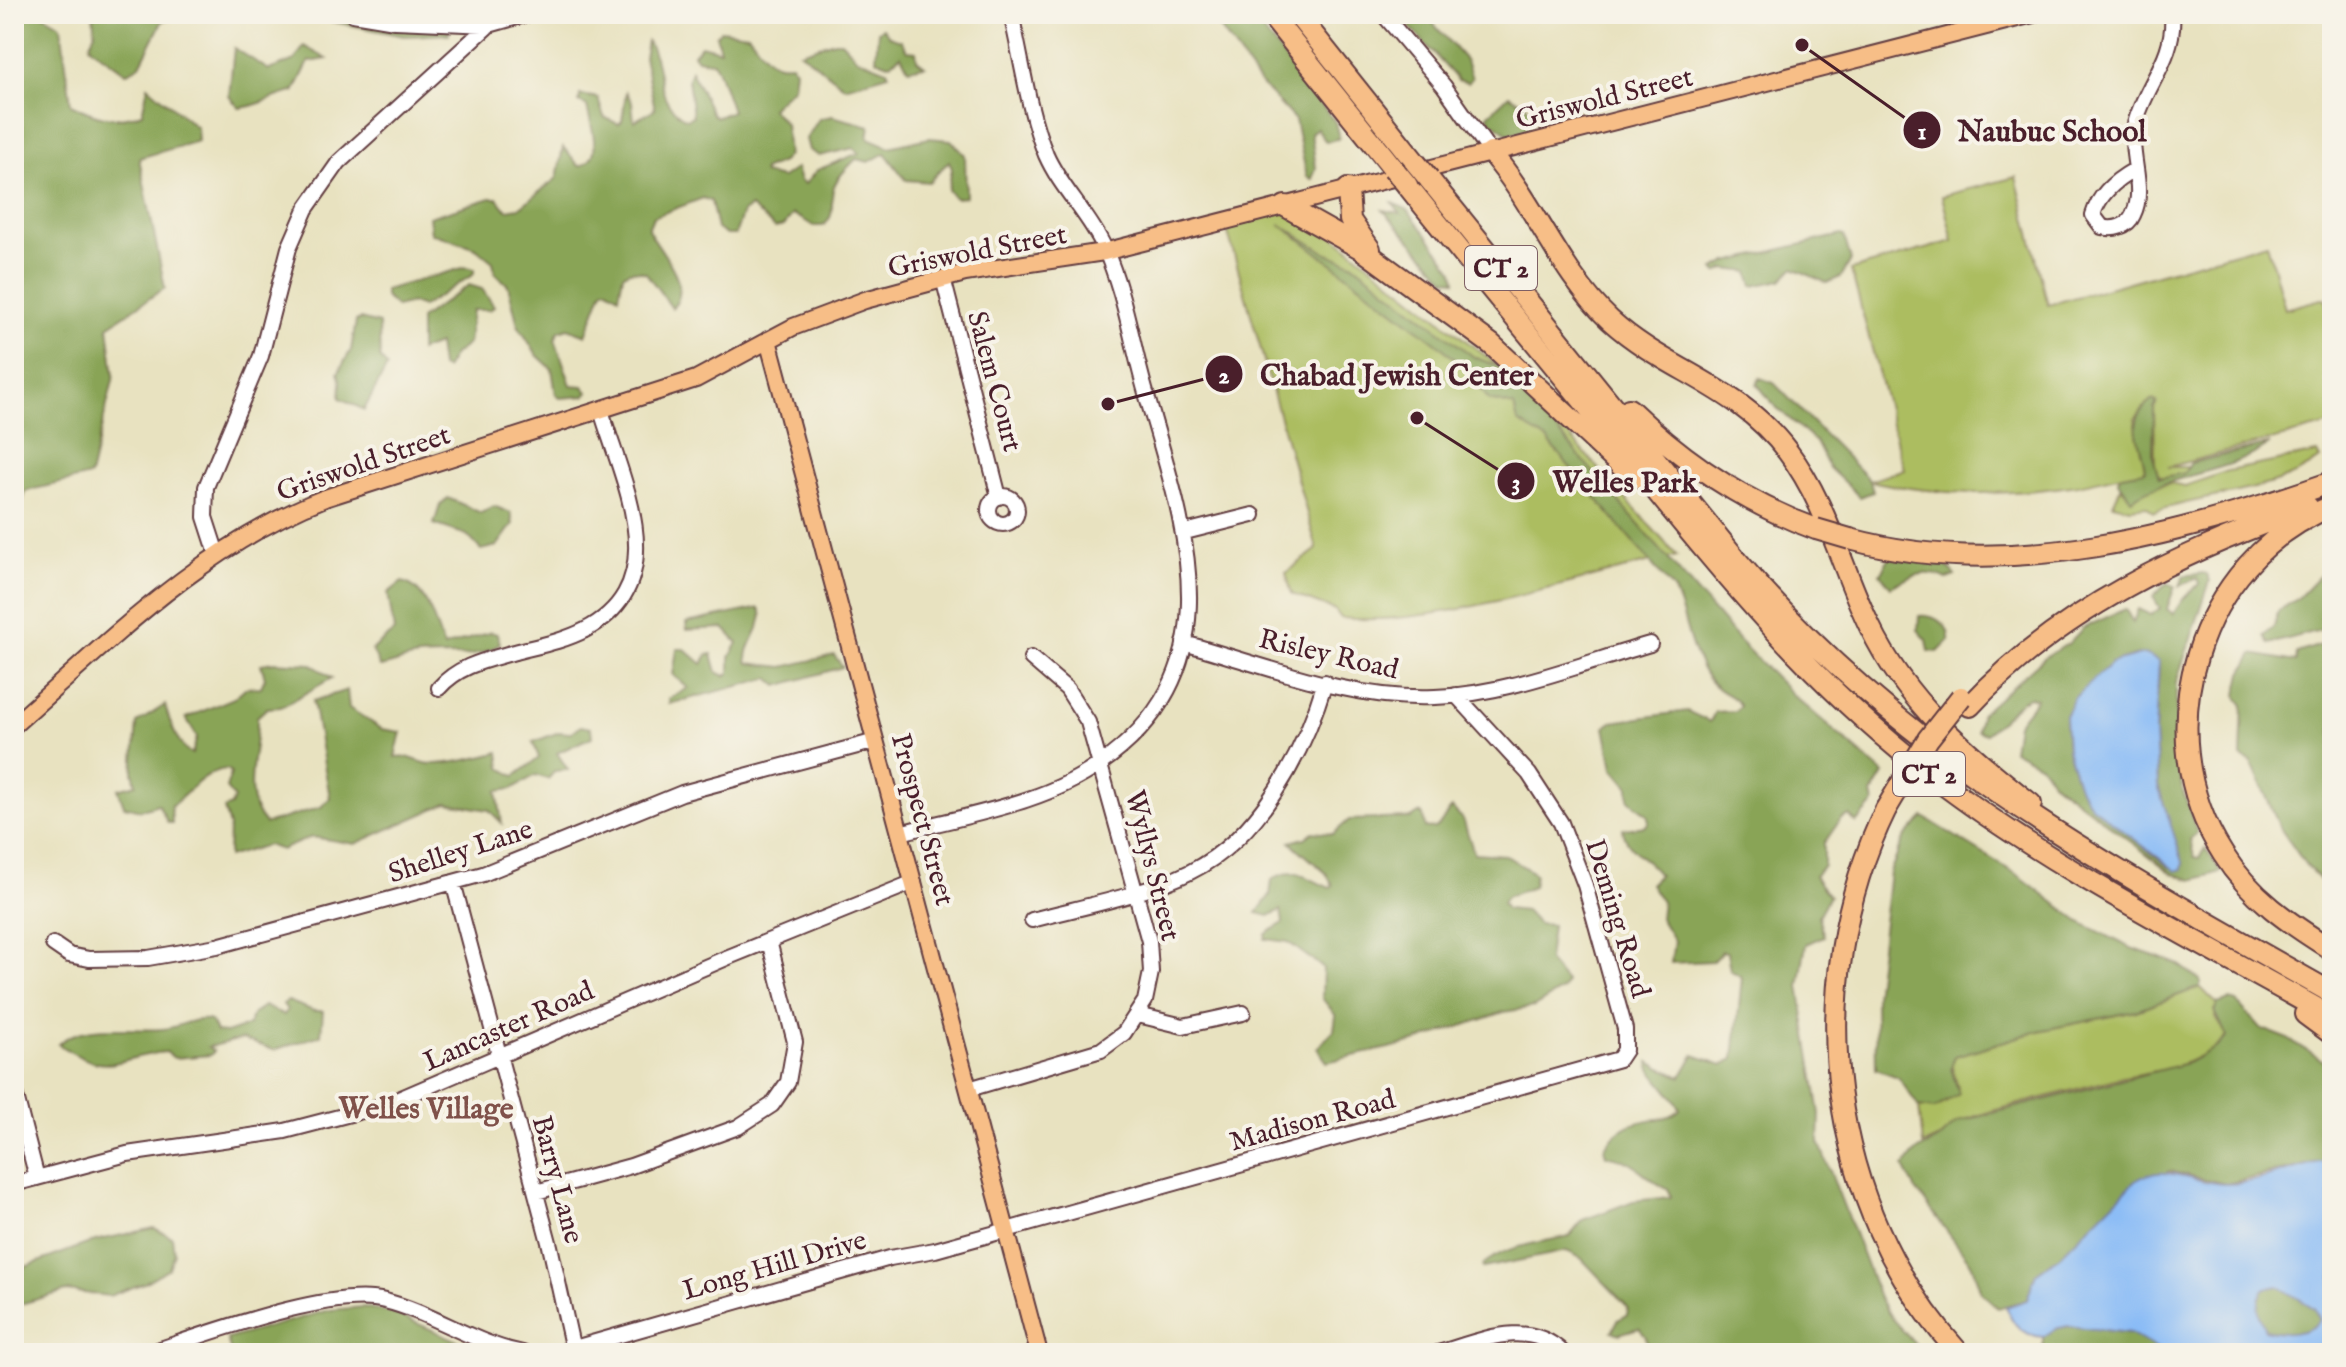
<svg xmlns="http://www.w3.org/2000/svg" width="2346" height="1367" viewBox="0 0 2346 1367" font-family="'IM FELL English',serif">
<rect width="100%" height="100%" fill="#f7f3e8"/>
<filter id="ink" filterUnits="userSpaceOnUse"><feTurbulence type="fractalNoise" baseFrequency=".0125" numOctaves="2"/><feDisplacementMap in="SourceGraphic" scale="16" xChannelSelector="R" yChannelSelector="G"/><feConvolveMatrix kernelMatrix="1 2 1 2 8 2 1 2 1" color-interpolation-filters="sRGB"/></filter>
<filter id="wash" filterUnits="userSpaceOnUse"><feTurbulence type="fractalNoise" baseFrequency=".006" numOctaves="4" result="noise"/><feDisplacementMap in="SourceGraphic" scale="32" xChannelSelector="R" yChannelSelector="G"/><feGaussianBlur stdDeviation="1.8" result="paint"/><feColorMatrix in="noise" values="0 0 0 0 0 0 0 0 0 0 0 0 0 0 0 0 0 1.4 0 .05"/><feComposite in="paint" operator="in"/></filter>
<g filter="url(#wash)">
<rect width="100%" height="100%" fill="#e8e2c0"/>
<path fill="#acbd60" stroke="#7b6e46" stroke-width="2" d="M2016,177L2048,305L2267,243L2285,309L2325,298L2332,328V424L2168,467H2188L2184,473L2163,479L2155,471L2154,400H2151L2135,419L2146,468L2143,472C2119,473 2095,483 2071,486C2002,496 1938,496 1870,481L1904,469L1851,270L1953,241L1942,196Z
M1285,211L1325,229L1507,373L1539,402L1677,556C1578,577 1437,628 1341,618L1335,610L1292,594L1286,573L1317,549L1226,226Z
M2317,453L2320,459C2277,493 2205,494 2154,512L2146,506L2130,508L2113,504L2121,487L2132,499L2143,490L2170,483L2185,486L2228,471Z
M2200,987L2217,1004L2216,1018L2228,1036L2212,1051L2174,1068L2123,1077L1992,1111L1958,1122L1942,1137L1923,1145L1919,1107C1937,1109 1951,1104 1958,1088L1950,1061L1955,1056L2038,1031L2136,1011Z"/>
<path fill="#89a456" stroke="#6a6240" stroke-width="2" fill-rule="evenodd" d="M14,14H42L61,25L71,104C95,117 115,123 142,113L148,86L197,128L198,141L139,158L165,288L108,326L114,376L90,476L26,491L17,517L14,558Z
M93,14H206L163,20L140,65L126,73L89,46L95,32Z
M315,14H447L449,34L404,36L320,19Z
M1210,14H1245L1265,33L1335,122L1339,138L1326,142L1317,128L1311,133L1316,168L1312,179L1307,177L1295,120L1259,82Z
M1398,14H1425L1466,61L1472,78L1468,83L1458,80Z
M883,28L889,36L901,40L907,50L916,51L917,60L925,66L908,69L901,55L889,64L876,59L878,31Z
M721,30L748,34C764,51 765,67 791,64L795,69L793,87L771,108L785,124L788,155L782,162L763,170V174L782,178L796,168L800,181L805,184L817,170L859,153L854,148L819,156L809,150L806,139L819,119L832,116L870,126L868,138L889,147L929,138L951,140L965,155L966,197L955,198L948,190L952,169L949,161L929,182L906,180L885,153L869,162L856,159C849,166 839,175 835,184C827,199 839,214 823,226H814L793,214L784,226L775,228L751,207L743,212L735,235H726L717,229L711,201L703,198L653,217L648,229C659,250 695,287 672,308L646,273C638,270 629,268 623,275L619,296L606,288L603,290L586,335L568,328L559,331L555,339L571,385L583,386L588,392L585,396L560,398L556,395L552,369L537,355L518,325L508,285L495,273L493,262L476,248L431,233L429,217L491,198H497L507,210L519,208L557,178L563,147L579,166C606,160 590,125 587,106L579,102L580,95L598,98L604,117L618,124L622,121L626,92L632,102L634,121L655,109L644,57L647,41C666,67 651,99 686,119L693,116L688,79L691,71L712,114L717,117L732,111L717,68L713,62L697,59L693,54L701,45L720,50L716,35Z
M834,41H841L857,58L887,70L889,74L845,87L800,52Z
M304,46L327,59L309,62L294,92C275,95 258,107 239,108L229,96L234,48L269,70L295,60Z
M1509,95L1526,105L1535,118L1525,131L1508,134L1489,119L1488,115Z
M1393,203L1408,210L1454,271L1456,280L1446,279L1383,210L1400,213Z
M1280,224L1328,254L1352,263L1474,357L1497,366L1556,429L1740,642L1793,695L1884,774L1872,794L1874,803L1856,823L1849,815L1841,819L1824,843V866L1814,876L1829,896L1818,916L1824,936L1806,944L1799,986L1820,1114L1819,1142L1879,1298L1892,1319L1923,1353H1649L1646,1337L1639,1328L1619,1334L1612,1331L1618,1320L1627,1315L1628,1307L1581,1258L1567,1251L1483,1268L1482,1265C1507,1245 1539,1243 1570,1236L1583,1220L1633,1201L1671,1197L1669,1190C1641,1177 1640,1161 1606,1155L1604,1148C1633,1107 1661,1129 1680,1109C1673,1093 1650,1076 1649,1062L1681,1077L1694,1055L1723,1065L1734,1059L1742,977L1730,970L1727,952L1722,951L1713,961L1671,963L1674,941L1660,918L1662,902L1650,884L1659,875C1649,860 1624,848 1623,829L1646,826L1649,821L1647,814L1629,800V787L1613,768L1605,727L1612,722L1687,711L1710,722L1715,712L1735,711L1740,706C1735,696 1724,695 1716,687C1709,682 1701,669 1698,661C1686,637 1685,612 1673,589L1547,440L1518,422L1514,406L1489,400L1465,368L1439,345Z
M1841,235L1844,236L1851,260L1841,277L1827,283L1793,268L1781,280L1753,286L1749,272L1725,269L1717,273L1714,269L1728,262Z
M466,267L474,269V274L422,307L412,303L396,307L385,297V290Z
M469,285L482,289L494,306L490,310H472L468,344L454,355L445,369L441,367L438,344L420,351V319Z
M360,319L379,324L380,358L387,367L364,410L340,398L341,382L338,373L351,350L356,321Z
M1760,378L1774,383L1870,481L1873,492L1860,497L1829,468L1816,442L1775,406L1757,384Z
M2151,400L2157,402L2154,408L2153,456L2159,478L2184,473L2191,463L2270,444C2230,474 2172,473 2131,499L2118,480L2122,475L2145,471C2142,440 2124,424 2151,400Z
M448,498L481,513L494,506L511,513L513,524L497,546L481,550L467,535L434,524L440,505Z
M1889,558L1948,567L1955,576L1947,579C1926,568 1910,576 1891,587L1880,574Z
M2332,563V627L2269,644L2264,636L2274,626L2278,611L2297,599Z
M2203,573L2207,574L2210,581L2176,683V752L2182,788L2197,833L2190,839L2194,857L2199,858L2205,848L2221,872L2192,880L2173,874L2052,781L2041,765L2013,750L2017,724L2036,699L2029,697L2022,701L1986,734L1977,731L1981,714L2046,656L2068,644L2083,628L2125,609L2133,622L2138,609L2151,615L2160,608L2153,597L2167,583L2175,586L2167,609L2173,614L2184,598L2199,584L2197,578L2180,586L2184,576ZM2138,655L2159,667L2155,733L2158,786L2183,865L2169,867L2110,820L2079,787L2067,749L2065,716L2074,698L2115,662Z
M402,582C428,587 435,626 444,647L491,632L497,634L500,643C480,662 443,654 418,657C405,659 392,665 380,667L372,650L394,631L388,593Z
M759,608C770,621 742,646 748,663L783,667L834,655L843,667L778,686L769,678L669,704V699L688,688L673,675L677,649H685L702,664L707,655L712,654L717,672L725,676L730,673V657L738,643L724,628L687,630L686,623Z
M1919,616C1934,614 1951,625 1949,641L1938,652L1929,651L1927,640L1918,630Z
M2332,641V892L2306,865L2280,828L2251,762L2241,757L2243,704L2237,696L2242,673L2253,654L2296,662L2297,653Z
M273,662L311,664L332,678L281,707L267,708L257,717C259,750 238,795 265,824L321,807L330,798L313,701L347,690L349,708L382,729L401,732L395,757C409,754 417,763 431,764C444,765 485,757 499,752L501,768L515,776L539,758L533,742L559,732L569,733L581,726L591,728L592,737L557,753L568,770L555,771L548,779L536,775L512,789L497,791L502,823L489,810L447,803L355,844L312,837L281,850L267,845L228,857L229,827L224,809L231,806L234,798L226,788L231,773L228,769C203,770 190,793 171,806L172,823H168L158,804L140,810L124,806L118,789L136,784L133,772L137,723L165,705C169,720 178,747 192,754L197,737L186,718L234,698L245,688L261,687L265,678L261,664Z
M1452,808L1463,819L1474,853L1505,855L1535,874L1533,887L1506,897L1502,903L1506,909L1526,911L1538,924L1552,925L1548,961L1566,982L1563,989L1534,1007L1504,1012L1411,1043L1327,1062L1317,1048L1334,1030L1336,1016L1322,998L1323,968L1288,942L1265,939L1266,934L1283,923L1281,910L1269,916L1257,913L1270,895L1272,880C1292,864 1310,880 1330,888L1333,886L1326,873L1290,842L1305,838L1313,832L1333,834L1349,820L1411,818L1419,813L1423,815L1425,828C1442,833 1443,814 1452,808Z
M1924,817L2021,877L2080,922L2131,948L2178,964L2200,980V987L2136,1011L2038,1031L1955,1056L1951,1068L1959,1094L1934,1109L1919,1107L1898,1077L1876,1069L1875,996L1890,872L1904,838Z
M2230,1000L2237,1002L2260,1028L2286,1038L2332,1066V1164L2319,1162L2226,1184L2169,1171L2109,1208L2060,1256L2036,1273L2027,1300L1998,1308L1981,1292L1972,1265L1915,1188L1904,1167C1916,1147 1926,1148 1942,1137C1948,1132 1951,1126 1958,1122L2187,1063L2217,1047L2227,1037L2215,1011L2217,1004Z
M288,1001L314,1011H323L321,1035L274,1050L242,1039L208,1047L214,1051L211,1055L174,1058L166,1052C112,1057 113,1080 58,1044C82,1021 131,1032 162,1029C179,1028 194,1016 211,1021L216,1032L226,1033L249,1025L252,1015L264,1006L284,1015L287,1010L283,1004Z
M154,1228L172,1237L174,1253L169,1268L144,1283L109,1296L66,1291L14,1306V1271L95,1241Z
M2278,1286L2314,1308L2320,1320C2308,1336 2282,1335 2265,1330C2258,1317 2255,1302 2264,1289Z
M363,1307L393,1313L486,1353H231L227,1339L329,1310Z
M2068,1326L2130,1333L2165,1353H2043V1337L2055,1329Z"/>
<path fill="#89bbf6" stroke="#6a6d90" stroke-width="2" fill-rule="evenodd" d="M2144,654L2159,661L2155,733L2158,786L2183,862L2182,869L2176,871L2091,806L2079,787L2067,749L2065,716L2074,698L2111,663Z
M2320,1162L2332,1164V1349L2321,1353H2165L2130,1333L2068,1326L2055,1329L2043,1337C2022,1335 2014,1326 2006,1307L2027,1300L2036,1273L2060,1256L2135,1181C2165,1162 2190,1182 2223,1184C2256,1185 2288,1168 2320,1162ZM2278,1286L2314,1308L2320,1320C2308,1336 2282,1335 2265,1330C2258,1316 2255,1302 2264,1289Z"/>
</g>
<g filter="url(#ink)">
<g fill="none" stroke-linecap="round" stroke-linejoin="round">
<defs>
<path id="minor" d="M353,14L395,21L489,25
M1383,14L1444,86L1491,153
M2134,170C2116,180 2099,194 2093,215L2102,227C2113,230 2128,227 2133,215C2147,188 2127,153 2135,124C2145,85 2176,57 2172,14
M943,278L999,497
M989 510a14 14 0 1 1 28 0a14 14 0 1 1-28 0Z
M1185,532L1253,515
M217,554L205,517L206,487L261,356L289,248L306,209L339,162L489,25L528,14
M1184,643C1264,665 1351,701 1435,697C1507,694 1581,664 1650,644
M439,688C459,665 487,660 515,652C538,646 564,641 585,630C676,582 622,482 601,410
M900,833C966,815 1044,804 1100,764C1239,667 1183,524 1146,393C1132,345 1125,293 1104,247C1089,214 1061,189 1046,155C1028,111 1022,60 1011,14
M453,882L550,1246L573,1350
M1032,920C1084,906 1142,896 1190,872C1260,837 1303,755 1325,682
M53,944L69,955L89,959L148,958L217,946L483,874L682,793L876,741
M1138,1015L1183,1026L1243,1013
M14,1089L37,1178
M969,1089L1101,1050L1124,1033L1145,1001L1151,972L1149,941L1088,722L1067,689L1031,658
M14,1184L127,1154L285,1131L385,1105L731,956L914,882
M536,1192L631,1166L738,1127L772,1105L788,1082L795,1042L769,941
M148,1353C204,1335 331,1287 385,1301C433,1313 474,1344 523,1353
M557,1353L890,1258L935,1250L1619,1059L1625,1050V1029L1585,885L1561,823L1529,774L1456,695
M1438,1353C1478,1342 1528,1317 1563,1353"/>
<path id="major" d="M768,340L1039,1353
M14,725C109,641 204,545 325,498L696,379L793,327L865,300L965,273L1104,252L2033,14"/>
<path id="highway" d="M1270,14L1393,168
M1297,14L1415,162
M1491,153C1535,204 1560,273 1610,320C1667,372 1737,384 1788,452C1827,503 1842,570 1870,627C1905,701 1968,755 2031,804
M1429,179L1740,564C1904,758 2115,870 2332,993
M1407,185C1478,274 1551,361 1623,450C1718,567 1810,683 1931,775C2054,870 2197,940 2332,1017
M1348,189L1350,220L1370,249
M1285,206L1360,248L1491,344L1634,478
M1629,409C1684,462 1744,503 1816,529
M2332,506C2197,560 2145,733 2223,854C2250,897 2290,924 2332,950
M1850,539C2008,582 2182,535 2332,482
M1970,706C2061,608 2185,551 2308,507
M1886,809C1800,985 1826,1207 1959,1353
M2305,1014L2332,1034"/>
</defs>
<use href="#minor" stroke="#623c41" stroke-width="18"/>
<use href="#major" stroke="#623c41" stroke-width="20"/>
<use href="#highway" stroke="#623c41" stroke-width="24"/>
<use href="#minor" stroke="#fff" stroke-width="14"/>
<use href="#major" stroke="#f7be87" stroke-width="16"/>
<use href="#highway" stroke="#f7be87" stroke-width="20"/>
<defs>
<path id="highway-bridge" d="M1415,162L1429,179
M1393,168L1407,185
M1816,529L1850,539
M1886,809L1928,739L1961,697"/>
</defs>
<use href="#highway-bridge" stroke="#623c41" stroke-width="24" stroke-linecap="butt"/>
<use href="#highway-bridge" stroke="#f7be87" stroke-width="20"/>
</g>
</g>
<g text-anchor="middle" stroke-width="8" stroke-linejoin="round" paint-order="stroke">
<g fill="#f7f3e8" stroke="#7e5f64" stroke-width="2">
<rect x="1465" y="246" width="72" height="44" rx="6"/>
<rect x="1893" y="752" width="72" height="44" rx="6"/>
</g>
<g font-size="26" font-weight="bold" fill="#4a1f2b">
<text x="1501" y="277">CT 2</text>
<text x="1929" y="783">CT 2</text>
</g>
<g font-size="28" fill="#4a1f2b" stroke="#f7f3e8">
<text transform="translate(1604 97) rotate(-14)" y="10">Griswold Street</text>
<text transform="translate(977 250) rotate(-11)" y="10">Griswold Street</text>
<text transform="translate(996 381) rotate(75)" y="10">Salem Court</text>
<text transform="translate(363 462) rotate(-19)" y="10">Griswold Street</text>
<text transform="translate(1329 653) rotate(13)" y="10">Risley Road</text>
<text transform="translate(924 819) rotate(75)" y="10">Prospect Street</text>
<text transform="translate(460 850) rotate(-18)" y="10">Shelley Lane</text>
<text transform="translate(1154 865) rotate(76)" y="10">Wyllys Street</text>
<text transform="translate(1619 918) rotate(73)" y="10">Deming Road</text>
<text transform="translate(508 1025) rotate(-24)" y="10">Lancaster Road</text>
<text transform="translate(1312 1119) rotate(-15)" y="10">Madison Road</text>
<text transform="translate(559 1179) rotate(75)" y="10">Barry Lane</text>
<text transform="translate(774 1264) rotate(-16)" y="10">Long Hill Drive</text>
</g>
<g font-size="30" font-weight="bold" fill="#80514a" stroke="#f7f3e8">
<text x="426" y="1118">Welles Village</text>
</g>
</g>
<path fill="none" stroke="#4a1f2b" stroke-width="3" d="M1802 45L1922 130M1108 404L1224 374M1417 418L1516 481"/>
<g fill="#4a1f2b" stroke="#f7f3e8" stroke-width="3">
<circle cx="1802" cy="45" r="8"/>
<circle cx="1108" cy="404" r="8"/>
<circle cx="1417" cy="418" r="8"/>
<circle cx="1922" cy="130" r="20"/>
<circle cx="1224" cy="374" r="20"/>
<circle cx="1516" cy="481" r="20"/>
</g>
<g font-size="24" text-anchor="middle" font-weight="bold" fill="#fff">
<text x="1922" y="139">1</text>
<text x="1224" y="383">2</text>
<text x="1516" y="490">3</text>
</g>
<g font-size="30" text-anchor="middle" font-weight="bold" fill="#4a1f2b" stroke="#f7f3e8" stroke-width="8" stroke-linejoin="round" paint-order="stroke">
<text x="2052" y="141">Naubuc School</text>
<text x="1397" y="385">Chabad Jewish Center</text>
<text x="1625" y="492">Welles Park</text>
</g>
<rect width="2346" height="1367" fill="none" stroke="#f7f3e8" stroke-width="48"/>
</svg>
